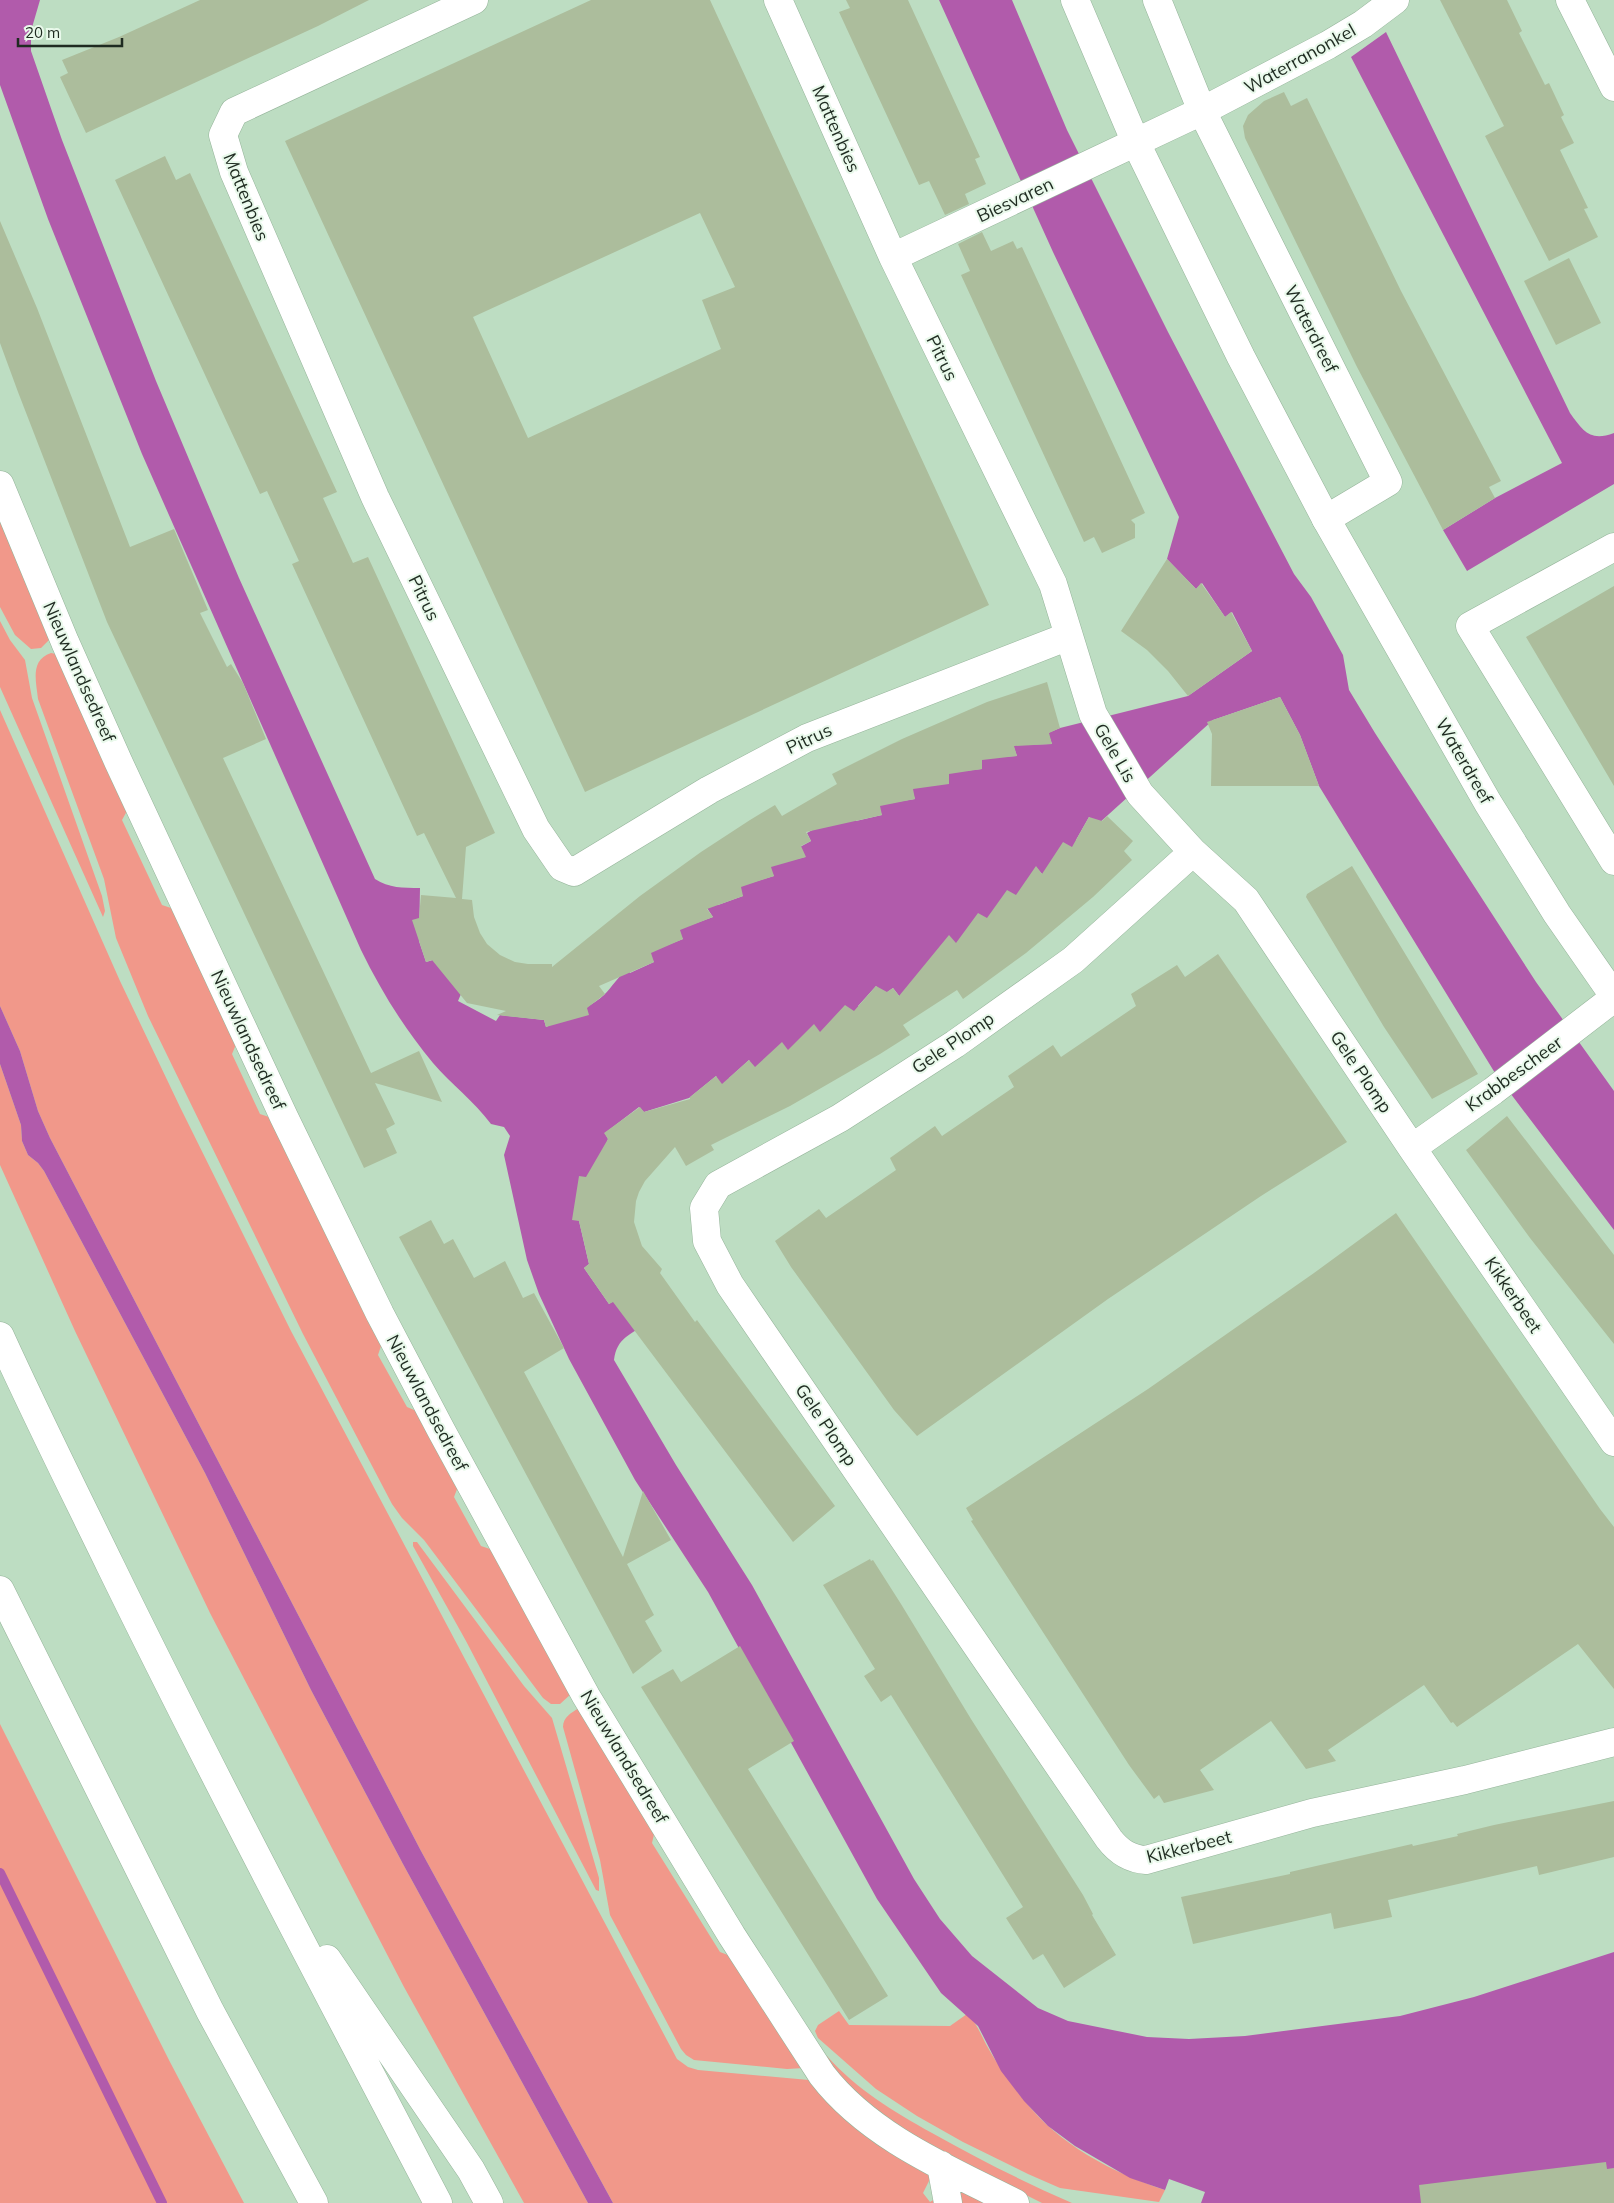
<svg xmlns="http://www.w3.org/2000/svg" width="1614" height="2203" viewBox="0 0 1614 2203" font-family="Mulish,sans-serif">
<rect width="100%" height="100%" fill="#bdddc2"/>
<path fill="#f1988a" d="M0,516L50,639L41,648L31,649L15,635L0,607Z
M0,621L10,640L25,660L32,698L102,896L105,911L103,917L0,687Z
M51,653L56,654L128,809L122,820L162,905L174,909L237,1042L232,1054L260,1114L272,1118L382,1343L378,1355L407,1407L419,1412L459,1484L454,1497L481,1546L493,1550L571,1694L560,1704H551L543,1698L424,1540L402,1518L392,1504L303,1334L148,1016L116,938L104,879L38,699C36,681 30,660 51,653Z
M0,710L120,981L180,1107L291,1331L677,2059L688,2067L698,2070L809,2080L924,2166L931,2177L923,2193L930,2202L935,2199L942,2203H613L421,1851L50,1138L38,1111L20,1051L0,1006Z
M0,1064L21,1125L22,1141L28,1155L38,1163L44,1171L205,1473L311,1690L403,1864L588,2203H524L404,1987L210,1613L75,1331L0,1165Z
M413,1542H417L524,1686L552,1718L599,1878V1891L596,1890L466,1641L413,1546Z
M579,1708L655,1830L652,1843L720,1952L733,1957L804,2068L787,2069L694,2060L686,2055L681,2049L610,1915L600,1860L563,1727C563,1717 571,1713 579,1708Z
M0,1724L170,2062L244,2203H0Z
M839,2011L849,2025L950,2026L967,2014C978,2025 980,2033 987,2046C997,2064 1011,2084 1024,2100C1058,2144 1113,2173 1165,2190L1159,2202L1060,2188L1028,2174L963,2142L917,2116L876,2089L818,2038L815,2031L818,2025Z
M824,2056H827C857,2090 893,2111 932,2133C978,2159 1024,2182 1072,2203H1042L946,2155L866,2107Z
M959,2186L996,2203H960Z"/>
<path fill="#b15bab" d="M0,0H40L31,31V51L62,140L156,381L239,578L375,879C389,888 403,888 420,888L419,941L426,962L433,960L461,994L458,1001L496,1021L500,1015L544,1020L546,1027C566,1017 587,1010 604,995C612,987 618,977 627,969L630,973L654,962L647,953L683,939L677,930L713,917L707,908L716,902L718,905L743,896L737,887L774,876L768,866L805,857L800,847L811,841L807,833L850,809L856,821L882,815L877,805L915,799L911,788L944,773L982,769L979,758L1017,756L1013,745L1052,744L1048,733L1060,728L1188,696L1252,651L1232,612L1225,617L1202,583L1196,589L1167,559L1179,517L1053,252L939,0H1012L1067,130L1168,332L1294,574L1311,597L1343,655L1349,690L1375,733L1536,982L1614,1091V1230L1495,1073L1319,786L1300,735L1280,697L1213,720L1098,824L1089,817L1076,840L1079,843L1043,875L1036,867L1023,892L965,938L900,997L893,988L883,995L876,986L858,1006L861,1009L754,1070L749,1060L729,1078L731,1081L721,1086L716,1076L689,1098L644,1112L639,1107L605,1133L608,1139L579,1221L589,1264L584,1268L609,1304L615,1300L648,1322C631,1335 617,1337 614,1360L676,1465L752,1585L914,1879L940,1919L972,1956L1038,2008L1068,2021L1147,2037L1189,2039L1245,2036L1400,2016L1474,1997L1614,1952V2203H1201L1205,2192L1169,2179L1165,2190L1130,2178L1075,2146L1048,2126L1024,2101L1001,2071L978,2026L941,1993L877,1899L708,1592L635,1480L569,1359L539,1294L527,1260L504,1155L510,1136L504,1127L491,1124C474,1101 451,1084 433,1063C404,1028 381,991 361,950L142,454L48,219L0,85Z
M1386,32L1570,413C1583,431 1590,442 1614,433V484L1467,571L1443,530L1495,498L1562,463L1351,57Z
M0,1006L20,1051L38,1111L50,1138L421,1851L613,2203H588L403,1864L311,1690L205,1473L44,1171L38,1163L28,1155L22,1141L21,1125L0,1064Z"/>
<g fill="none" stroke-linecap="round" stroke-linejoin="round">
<path stroke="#b15bab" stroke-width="10" d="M0,1873L162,2203"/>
</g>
<path fill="#acbd9c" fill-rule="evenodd" d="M200,0H369L318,26L86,133L60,77L68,73L62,60L119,37Z
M591,0H710L989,605L585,792L285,141ZM700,213L735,287L702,300L721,349L528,438L473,317Z
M846,0H908L980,157L975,159L986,184L965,194L969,204L945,215L929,181L919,185L839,12L850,8Z
M1440,0H1507L1522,31L1519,33L1545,85L1549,83L1564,115L1561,117L1574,143L1560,150L1588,208L1584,209L1598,237L1549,261L1485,136L1504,126Z
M1284,92L1291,106L1307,98L1401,291L1501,481L1489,487L1495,498L1443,530L1357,367L1245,138L1243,126L1248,115L1264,101Z
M165,156L176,180L190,173L337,492L323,498L353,563L368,557L495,833L466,847L462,899L472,900L474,917L480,933L487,944L500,955L515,962L528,964H552V967L640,896L701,852L750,820L775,805L782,816L837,784L832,774L902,739L987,702L1047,682L1060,728L1049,733L1052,744L1014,746L1017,756L982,760V769L949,774V784L913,789L915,799L880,806L882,815L806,832L811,841L801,846L806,857L771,867L774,876L741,887L743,896L707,909L713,917L680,930L683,939L651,953L654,962L599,986L605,994L587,1008L589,1015L546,1027L544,1020L497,1015L506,1011L467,1003L432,960L426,962L412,920L419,918L421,895L456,898L424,833L417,836L292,564L299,561L267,491L260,494L115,180Z
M0,221L37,308L130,547L174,529L208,610L200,613L227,667L231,664L243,683L266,739L223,758L371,1073L419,1051L442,1102L375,1083L395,1124L386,1129L397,1153L364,1168L107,622L18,392L0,343Z
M982,232L991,251L1013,241L1017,249L1022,247L1145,513L1131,520L1135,524V538L1102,553L1094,537L1084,542L961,275L970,271L958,244Z
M1569,258L1601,323L1556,345L1524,281Z
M1167,559L1196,589L1201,583L1225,617L1231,612L1252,651L1188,696L1168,671L1147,650L1121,631Z
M1614,586V786L1526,637Z
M1280,697L1300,735L1319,786H1211L1212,734L1207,722Z
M1107,816L1133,841L1124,851L1132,860L1093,897L1026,953L963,999L957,990L903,1025L910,1035L880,1054L790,1106L711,1145L714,1150L686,1166L675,1147L645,1181L639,1192L636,1201L634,1222L642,1246L662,1269L660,1273L695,1322L697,1320L835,1506L793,1542L613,1302L609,1304L584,1268L589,1264L584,1242L579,1221L572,1220L579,1176L586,1177L608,1139L604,1133L640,1107L644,1112L690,1099V1097L716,1076L722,1084L749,1060L755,1067L782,1042L788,1050L814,1024L820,1032L845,1005L854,1011L876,986L887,992L893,988L899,996L949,935L956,943L978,913L987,918L1007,890L1016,895L1036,866L1042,874L1063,842L1072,847L1089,817L1102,821Z
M1352,866L1478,1074L1432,1099L1384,1027L1306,897L1307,894Z
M1218,954L1347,1142L1261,1196L1108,1299L917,1436L894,1410L791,1267L775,1241L819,1209L826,1218L896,1170L890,1158L935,1126L942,1136L1014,1087L1008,1076L1053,1045L1061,1057L1136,1006L1131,994L1177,965L1185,977Z
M1507,1116L1614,1255V1344L1530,1238L1466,1150Z
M1396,1213L1600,1509L1614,1527V1689L1578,1644L1457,1727L1453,1722L1451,1723L1424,1685L1328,1750L1336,1761L1306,1769L1271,1721L1200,1770L1214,1790L1164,1803L1159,1795L1154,1799L1129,1765L971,1521L973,1520L966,1508L1148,1389L1314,1273Z
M431,1220L444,1244L453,1239L474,1278L505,1261L523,1298L534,1293L564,1348L524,1372L623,1557L643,1491L671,1540L627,1564L654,1615L645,1621L662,1651L633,1674L399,1237Z
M870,1559L871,1561L873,1560L901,1604L971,1719L1083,1895L1093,1914L1092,1915L1116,1955L1064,1988L1043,1954L1033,1960L1006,1918L1023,1907L891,1695L881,1702L864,1676L875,1669L823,1585Z
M740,1646L794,1741L748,1769L888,1996L849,2020L641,1687L673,1669L681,1682Z
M1614,1801V1857L1539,1875L1537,1866L1388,1900L1392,1917L1334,1929L1331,1913L1193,1944L1181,1897L1290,1874V1872L1412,1844L1413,1846L1458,1836L1457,1834L1494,1825Z
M1606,2162L1607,2169L1614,2168V2203H1421L1419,2185Z"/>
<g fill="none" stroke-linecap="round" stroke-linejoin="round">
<defs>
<path id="street" d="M474,0L234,112L223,135L234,172L375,497L536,829L562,867L574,872L709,790L807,738L1069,636L1053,584L893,257L778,0
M1157,0L1202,111L1388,482L1326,519
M1570,0L1614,87
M893,257L1202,111L1328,45L1363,24L1395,0
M0,485L65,642L118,761L284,1117L380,1314L441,1430L586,1696L732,1936L822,2075C870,2137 948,2169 1015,2203
M1614,547L1470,626L1614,861
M1069,636L1093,714L1140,794L1193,852
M1412,1148L1493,1091L1614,998
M1614,1442L1412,1148L1246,900L1193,852L1073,960L955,1044L840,1118L718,1185L704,1208L707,1241L730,1285L1109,1839C1119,1852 1130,1859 1146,1860L1312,1813L1465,1780L1614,1742
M941,2165L948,2203"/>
<path id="secondary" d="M1075,0L1136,143L1241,357L1326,519L1488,803L1557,914L1614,996"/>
<path id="highway" d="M0,1336C35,1413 73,1489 110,1565C215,1780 327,1991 438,2203
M0,1590L210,2011L314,2203
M327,1959L471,2170L489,2203"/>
</defs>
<use href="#street" stroke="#95b49a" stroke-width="29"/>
<use href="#secondary" stroke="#95b49a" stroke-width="29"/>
<use href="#highway" stroke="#95b49a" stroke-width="29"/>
<use href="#street" stroke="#fff" stroke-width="28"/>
<use href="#secondary" stroke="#fff" stroke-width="28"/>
<use href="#highway" stroke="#fff" stroke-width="28"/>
</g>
<g text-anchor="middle" stroke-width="4" stroke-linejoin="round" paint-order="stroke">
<g font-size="18" fill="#1f2b21" stroke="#e9f9eb">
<text transform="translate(1300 59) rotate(-29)" y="6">Waterranonkel</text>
<text transform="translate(836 129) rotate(66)" y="6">Mattenbies</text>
<text transform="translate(246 197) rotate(68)" y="6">Mattenbies</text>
<text transform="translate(1015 200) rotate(-25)" y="6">Biesvaren</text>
<text transform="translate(1311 329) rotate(63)" y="6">Waterdreef</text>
<text transform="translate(942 358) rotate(64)" y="6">Pitrus</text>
<text transform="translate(424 598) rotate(64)" y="6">Pitrus</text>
<text transform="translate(79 672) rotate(66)" y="6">Nieuwlandsedreef</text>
<text transform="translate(809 739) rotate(-25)" y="6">Pitrus</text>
<text transform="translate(1115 753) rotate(60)" y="6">Gele Lis</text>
<text transform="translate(1464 761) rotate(60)" y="6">Waterdreef</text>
<text transform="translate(248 1040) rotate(65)" y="6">Nieuwlandsedreef</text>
<text transform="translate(953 1043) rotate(-34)" y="6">Gele Plomp</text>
<text transform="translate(1361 1072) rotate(56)" y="6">Gele Plomp</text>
<text transform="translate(1514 1074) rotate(-36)" y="6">Krabbescheer</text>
<text transform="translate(1513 1295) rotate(56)" y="6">Kikkerbeet</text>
<text transform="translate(427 1403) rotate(62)" y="6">Nieuwlandsedreef</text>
<text transform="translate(826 1425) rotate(56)" y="6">Gele Plomp</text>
<text transform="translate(624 1757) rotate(59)" y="6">Nieuwlandsedreef</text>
<text transform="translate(1189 1847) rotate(-14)" y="6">Kikkerbeet</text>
</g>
</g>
<path d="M18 38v8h104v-8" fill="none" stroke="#1f2b21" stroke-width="2.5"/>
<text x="25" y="38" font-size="15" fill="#1f2b21" stroke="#e9f9eb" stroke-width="4" paint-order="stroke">20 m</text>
</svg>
